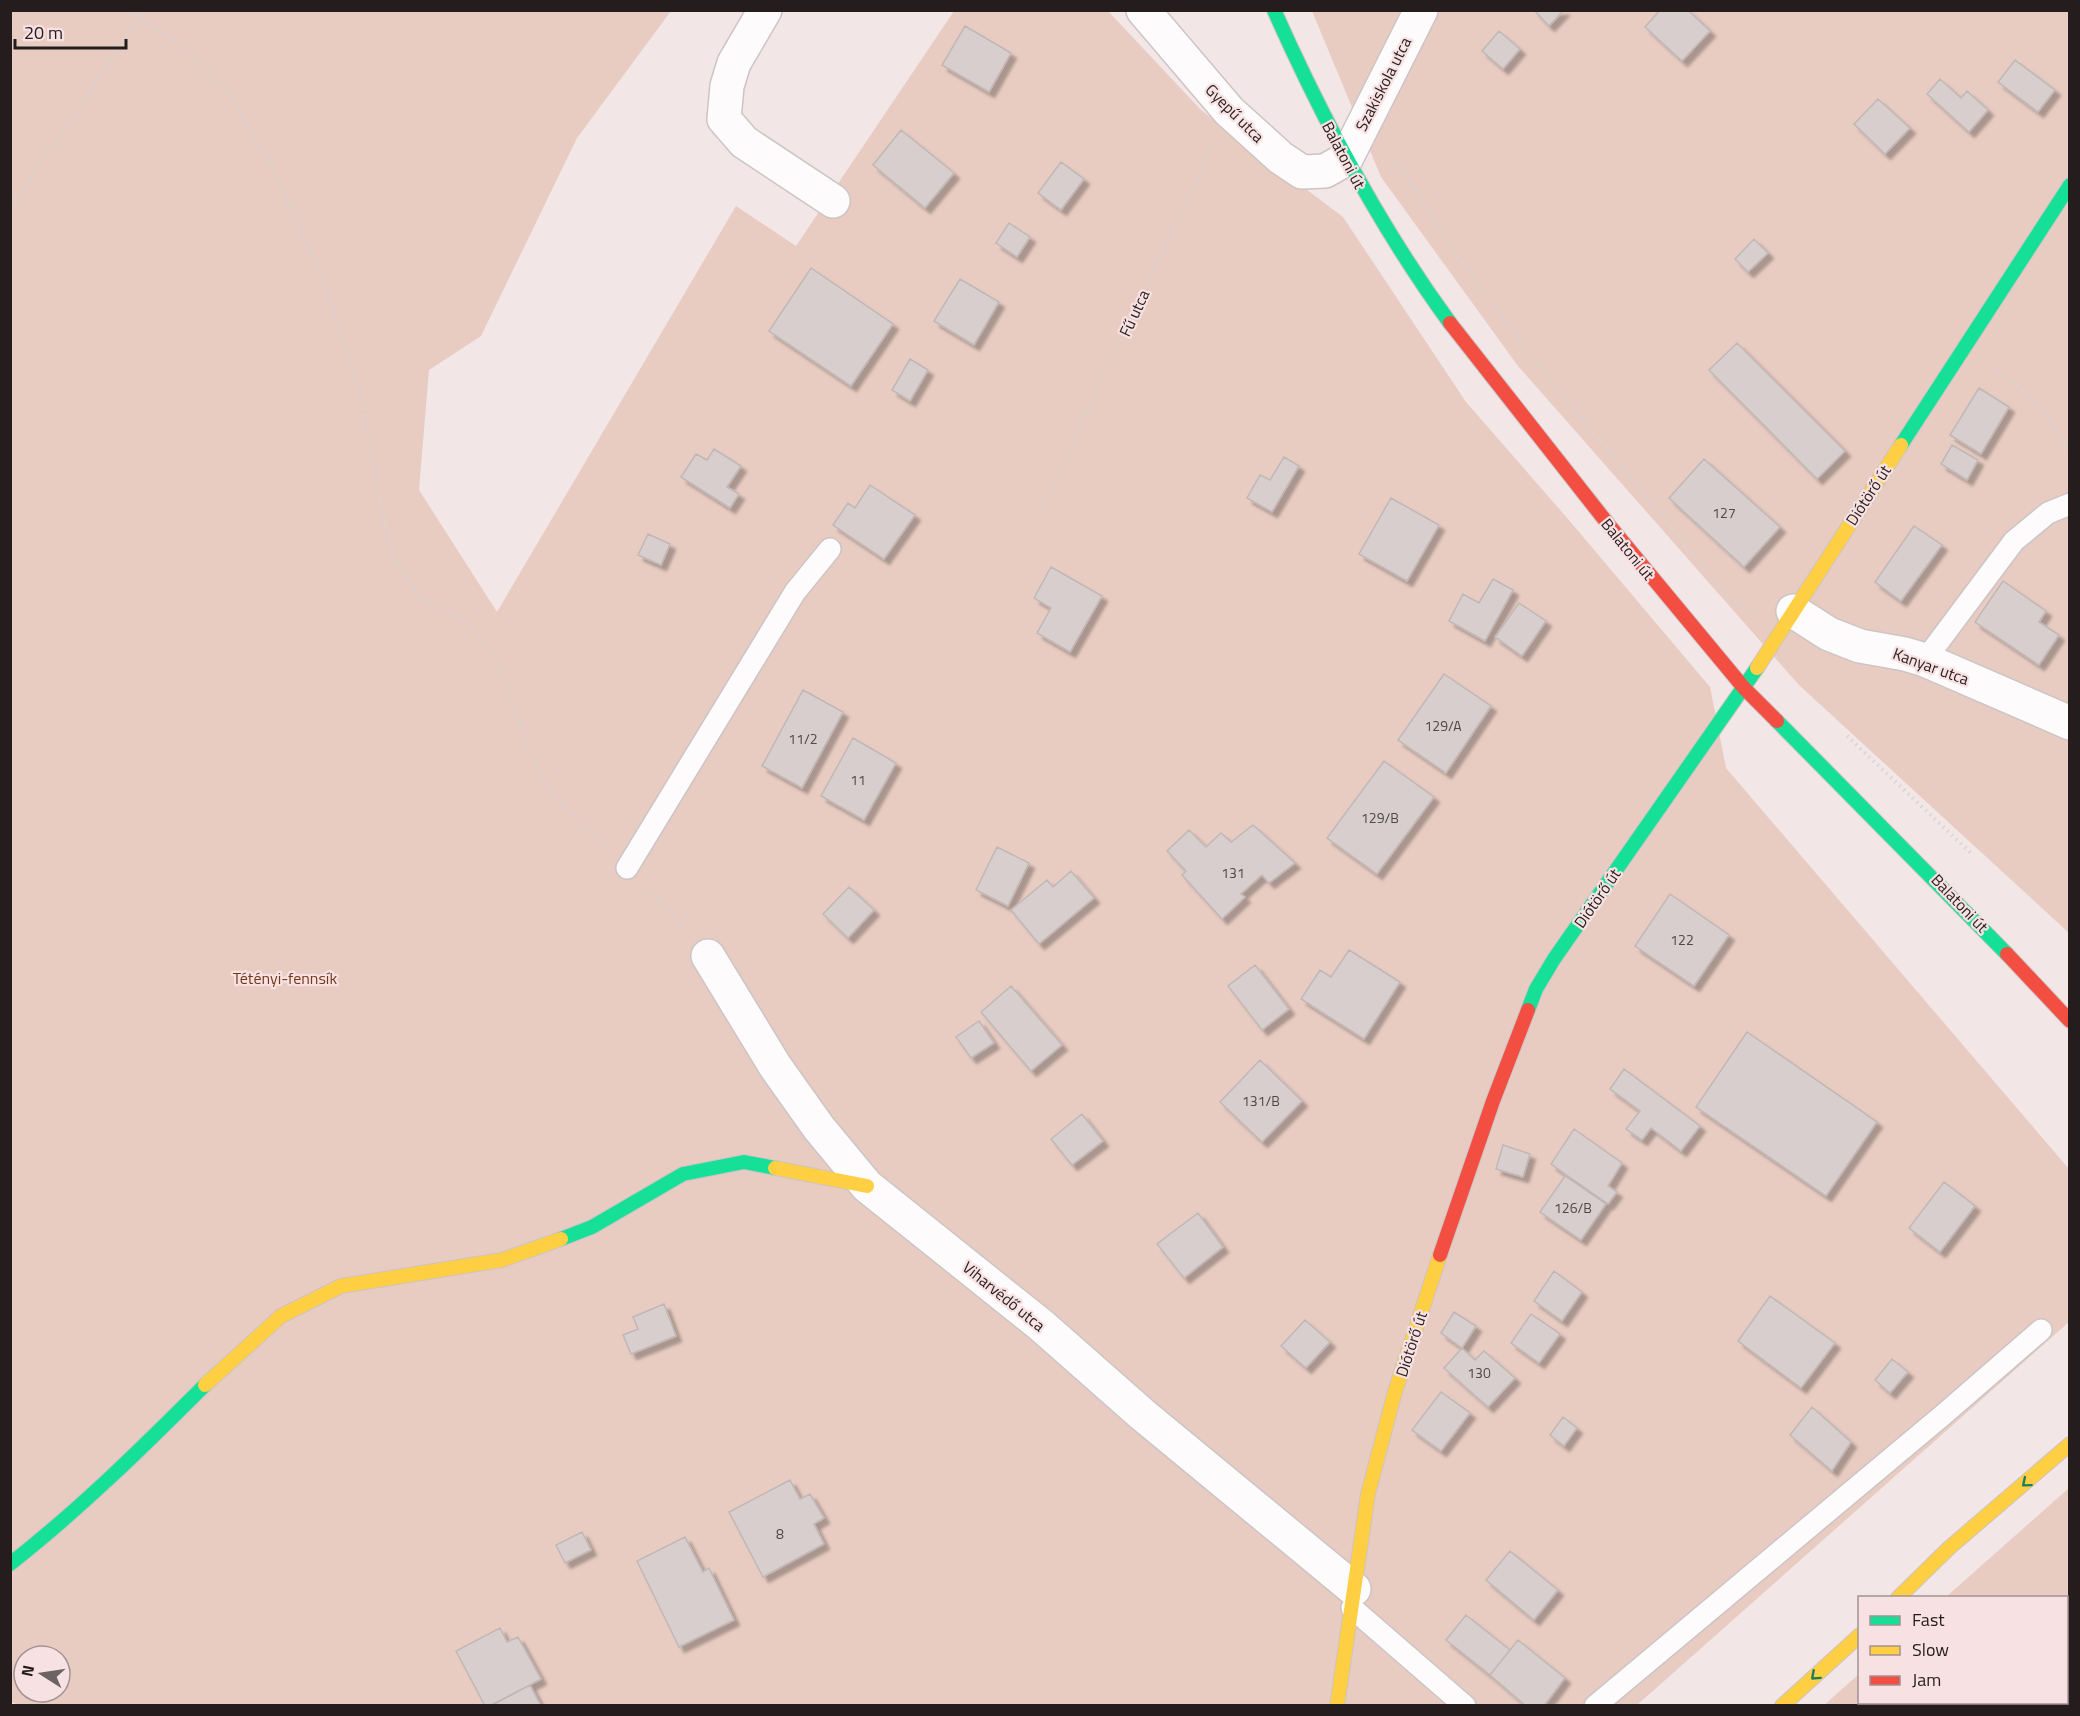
<svg xmlns="http://www.w3.org/2000/svg" width="2080" height="1716" viewBox="0 0 2080 1716" font-family="'Titillium Web',sans-serif">
<defs>
<filter id="shadow"><feDropShadow dx="5.5" dy="5.5" stdDeviation="1.5" flood-color="#0004"/></filter>
</defs>
<rect width="100%" height="100%" fill="#f2e6e7"/>
<path fill="#e8ccc2" fill-rule="evenodd" d="M10,11H671L577,138L481,336L429,370L419,490L497,612L736,206L796,246L954,11H1108L1201,110L1343,217L1466,402L1568,519L1710,687L1726,768L2069,1169V1322L1637,1705L21,1706L11,1702ZM24,1656H60V1692H24Z
M1312,11H2069V933L1799,685L1518,366L1381,177Z
M2069,1488V1702L2063,1706L1824,1705L1859,1674L1860,1702H2066V1598L1946,1597Z"/>
<path fill="#d8cece" stroke="#c0b7b6" stroke-width="1.5" filter="url(#shadow)" d="M1534,10H1564L1549,26Z
M1660,10H1688L1710,31L1682,61L1645,27Z
M965,26L1011,53L989,92L942,65Z
M1499,31L1520,49L1503,69L1482,51Z
M2015,60L2055,90L2038,112L1998,82Z
M1940,79L1961,98L1967,91L1988,110L1969,132L1927,94Z
M1878,99L1910,128L1885,154L1854,124Z
M901,130L954,173L925,208L873,165Z
M1061,162L1084,179L1061,210L1038,193Z
M1009,223L1030,237L1017,257L996,243Z
M1754,239L1768,253L1748,272L1735,259Z
M811,268L893,324L851,386L769,331Z
M960,279L999,302L974,345L934,321Z
M1737,343L1845,451L1817,479L1709,370Z
M910,359L928,370L910,401L892,390Z
M1979,388L2009,407L1981,454L1950,435Z
M1952,445L1978,460L1967,480L1941,464Z
M714,449L741,466L727,487L739,494L730,508L681,477L696,454L707,460Z
M1284,457L1299,466L1272,512L1247,498L1260,475L1270,480Z
M1704,459L1780,527L1744,567L1669,498Z
M870,485L915,515L884,559L833,525L848,503L855,508Z
M1391,498L1439,525L1407,581L1359,554Z
M1914,526L1942,545L1901,601L1875,582Z
M648,534L670,544L661,565L638,555Z
M1051,567L1102,596L1070,652L1037,633L1051,608L1034,598Z
M1493,579L1513,590L1485,641L1449,621L1463,594L1479,603Z
M2003,581L2046,611L2039,622L2059,635L2039,665L1975,622Z
M1519,603L1546,621L1522,656L1495,637Z
M1444,674L1491,706L1446,773L1398,740Z
M803,690L843,712L802,788L762,766Z
M853,738L896,763L864,820L821,796Z
M1384,761L1434,797L1377,874L1327,838Z
M1253,825L1295,863L1269,883L1262,875L1241,894L1245,897L1222,919L1182,875L1186,871L1167,851L1189,830L1206,847L1221,833L1231,842Z
M997,847L1029,863L1008,906L976,890Z
M1071,871L1094,898L1039,944L1011,910L1047,880L1053,887Z
M849,887L874,910L848,938L823,914Z
M1670,894L1729,935L1694,986L1635,946Z
M1349,950L1400,982L1364,1039L1301,999L1320,970L1331,977Z
M1255,965L1289,1009L1262,1030L1228,986Z
M1011,986L1062,1045L1031,1071L981,1012Z
M979,1021L994,1043L971,1058L956,1037Z
M1747,1032L1877,1122L1826,1196L1696,1107Z
M1260,1060L1302,1101L1262,1142L1220,1102Z
M1624,1069L1700,1126L1681,1151L1651,1128L1642,1140L1626,1129L1640,1111L1610,1089Z
M1082,1114L1103,1141L1072,1165L1051,1139Z
M1574,1129L1622,1163L1608,1186L1617,1192L1608,1204L1551,1164Z
M1503,1145L1530,1154L1523,1177L1496,1169Z
M1565,1176L1606,1204L1581,1240L1540,1212Z
M1944,1182L1975,1206L1940,1252L1909,1228Z
M1198,1213L1223,1247L1184,1278L1157,1244Z
M1554,1271L1582,1292L1562,1321L1534,1301Z
M1770,1296L1835,1343L1801,1388L1738,1341Z
M664,1304L676,1336L631,1354L623,1335L638,1329L633,1317Z
M1454,1312L1476,1326L1462,1348L1441,1333Z
M1531,1314L1560,1334L1539,1363L1511,1343Z
M1305,1320L1330,1342L1306,1368L1281,1346Z
M1462,1348L1475,1360L1484,1351L1515,1378L1488,1407L1444,1368Z
M1892,1359L1908,1372L1890,1393L1875,1380Z
M1441,1392L1470,1413L1441,1451L1412,1430Z
M1812,1407L1851,1442L1832,1471L1790,1435Z
M1563,1417L1577,1428L1564,1446L1550,1435Z
M790,1480L800,1499L810,1494L824,1518L814,1524L824,1544L763,1577L729,1512Z
M582,1532L591,1550L565,1563L556,1545Z
M685,1537L703,1572L709,1568L734,1620L679,1647L637,1561Z
M1510,1551L1558,1590L1534,1620L1486,1580Z
M1466,1615L1510,1650L1490,1675L1446,1640Z
M500,1628L507,1642L518,1637L541,1679L491,1706H485L456,1651Z
M1518,1640L1565,1678L1544,1706H1526L1490,1675Z
M530,1685L541,1706H493V1704Z"/>
<g fill="none" stroke-linecap="round" stroke-linejoin="round">
<defs>
<path id="lane" d="M1925,660L2014,541L2048,513L2070,504
M627,868L795,592L830,549
M1352,1608L1465,1706
M1595,1706L1943,1415L2041,1330"/>
<path id="street" d="M765,10L734,63L727,86L724,119L744,142L833,201
M1143,10L1229,111L1281,158L1302,172L1325,171L1346,159L1421,10
M1793,611L1829,634L1860,646L1905,654L1925,660L2070,723
M708,956L775,1066L819,1128L867,1186L1042,1326L1143,1415L1354,1589"/>
<path id="fast" d="M1274,10C1323,120 1379,226 1450,323
M1901,445L2070,185
M1777,721L2007,954
M1528,1010L1536,989L1554,959L1757,668
M561,1239L592,1227L683,1174L744,1162L775,1168
M10,1564C80,1509 142,1448 205,1385"/>
<path id="slow" d="M1757,668L1901,445
M775,1168L867,1186
M205,1385L281,1316L341,1286L502,1260L561,1239
M1898,1598L1949,1548L2070,1444
M1337,1706L1368,1494L1394,1395L1440,1255
M1782,1706L1860,1635"/>
<path id="jam" d="M1450,323L1608,524L1744,688L1777,721
M2007,954L2070,1021
M1440,1255L1493,1101L1528,1010"/>
</defs>
<use href="#lane" stroke="#cdc4c5" stroke-width="24"/>
<use href="#street" stroke="#cdc4c5" stroke-width="36"/>
<use href="#fast" stroke="#cdc4c5" stroke-width="16"/>
<use href="#slow" stroke="#cdc4c5" stroke-width="16"/>
<use href="#jam" stroke="#cdc4c5" stroke-width="16"/>
<path stroke="#d8d4d4" stroke-width="4" stroke-dasharray="1.5 4.5" stroke-linecap="butt" d="M129,10L188,51L231,98L276,175L326,286L359,392L387,534L401,571L421,598L468,623L490,652L512,697L534,763L562,806L606,848
M1390,150L1458,257L1535,361L1729,598L1751,614
M10,209L144,10
M1994,367L2041,405L2070,453
M1039,514L1213,144
M1847,736L1973,855
M648,890L686,930"/>
<use href="#lane" stroke="#fdfbfb" stroke-width="21"/>
<use href="#street" stroke="#fdfbfb" stroke-width="33"/>
<use href="#fast" stroke="#16e098" stroke-width="14"/>
<use href="#slow" stroke="#ffcf43" stroke-width="14"/>
<use href="#jam" stroke="#f24e42" stroke-width="14"/>
</g>
<defs><path id="oneway-chevron" d="M-2-3.5L2.5 0L-2 3.5" fill="none" stroke-width="1.6" stroke-linecap="round" stroke-linejoin="round" transform="scale(1.5)"/></defs>
<g stroke="#1d7e5a">
<use href="#oneway-chevron" transform="translate(2026 1483) rotate(140)"/>
<use href="#oneway-chevron" transform="translate(1815 1676) rotate(138)"/>
</g>
<g text-anchor="middle" stroke-width="4.5" stroke-linejoin="round" paint-order="stroke">
<g font-size="14" fill="#514849">
<text x="1724" y="518">127</text>
<text x="1443" y="731">129/A</text>
<text x="803" y="744">11/2</text>
<text x="858" y="785">11</text>
<text x="1380" y="823">129/B</text>
<text x="1233" y="878">131</text>
<text x="1682" y="945">122</text>
<text x="1261" y="1106">131/B</text>
<text x="1573" y="1213">126/B</text>
<text x="1479" y="1378">130</text>
<text x="780" y="1539">8</text>
</g>
<g font-size="16" fill="#241c1d" stroke="#f7e1e3">
<text transform="translate(1383 84) rotate(-63)" y="6">Szakiskola utca</text>
<text transform="translate(1235 113) rotate(45)" y="6">Gyepű utca</text>
<text transform="translate(1344 155) rotate(62)" y="6">Balatoni út</text>
<text transform="translate(1134 313) rotate(-65)" y="6">Fű utca</text>
<text transform="translate(1868 495) rotate(-57)" y="6">Diótörő út</text>
<text transform="translate(1628 549) rotate(51)" y="6">Balatoni út</text>
<text transform="translate(1931 666) rotate(20)" y="6">Kanyar utca</text>
<text transform="translate(1597 898) rotate(-55)" y="6">Diótörő út</text>
<text transform="translate(1960 903) rotate(46)" y="6">Balatoni út</text>
<text transform="translate(1004 1296) rotate(39)" y="6">Viharvédő utca</text>
<text transform="translate(1411 1344) rotate(-72)" y="6">Diótörő út</text>
</g>
<g font-size="16" fill="#743717" stroke="#f7e1e3">
<text x="285" y="984">Tétényi-fennsík</text>
</g>
</g>
<rect width="2080" height="1716" fill="none" stroke="#241c1d" stroke-width="24"/>
<rect x="1858" y="1596" width="210" height="108" fill="#f7e1e3" stroke="#a39294" stroke-width="1.5"/>
<rect x="1870" y="1616" width="30" height="9" fill="#16e098" stroke="#a39294" stroke-width="1.5"/>
<text x="1912" y="1626" font-size="18" fill="#241c1d">Fast</text>
<rect x="1870" y="1646" width="30" height="9" fill="#ffcf43" stroke="#a39294" stroke-width="1.5"/>
<text x="1912" y="1656" font-size="18" fill="#241c1d">Slow</text>
<rect x="1870" y="1676" width="30" height="9" fill="#f24e42" stroke="#a39294" stroke-width="1.5"/>
<text x="1912" y="1686" font-size="18" fill="#241c1d">Jam</text>
<g transform="translate(42 1674) rotate(282)"><circle r="28" fill="#f7e1e3" stroke="#a39294" stroke-width="1.5"/>
<path d="M0-4.5L10 22L0 15L-10 22Z" fill="#6c6364"/>
<text y="-9" font-size="16" font-weight="bold" text-anchor="middle" fill="#241c1d">N</text>
</g>
<path d="M15 39v9h111v-9" fill="none" stroke="#241c1d" stroke-width="3"/>
<text x="24" y="39" font-size="18" fill="#241c1d" stroke="#f7e1e3" stroke-width="4.5" paint-order="stroke">20 m</text>
</svg>
